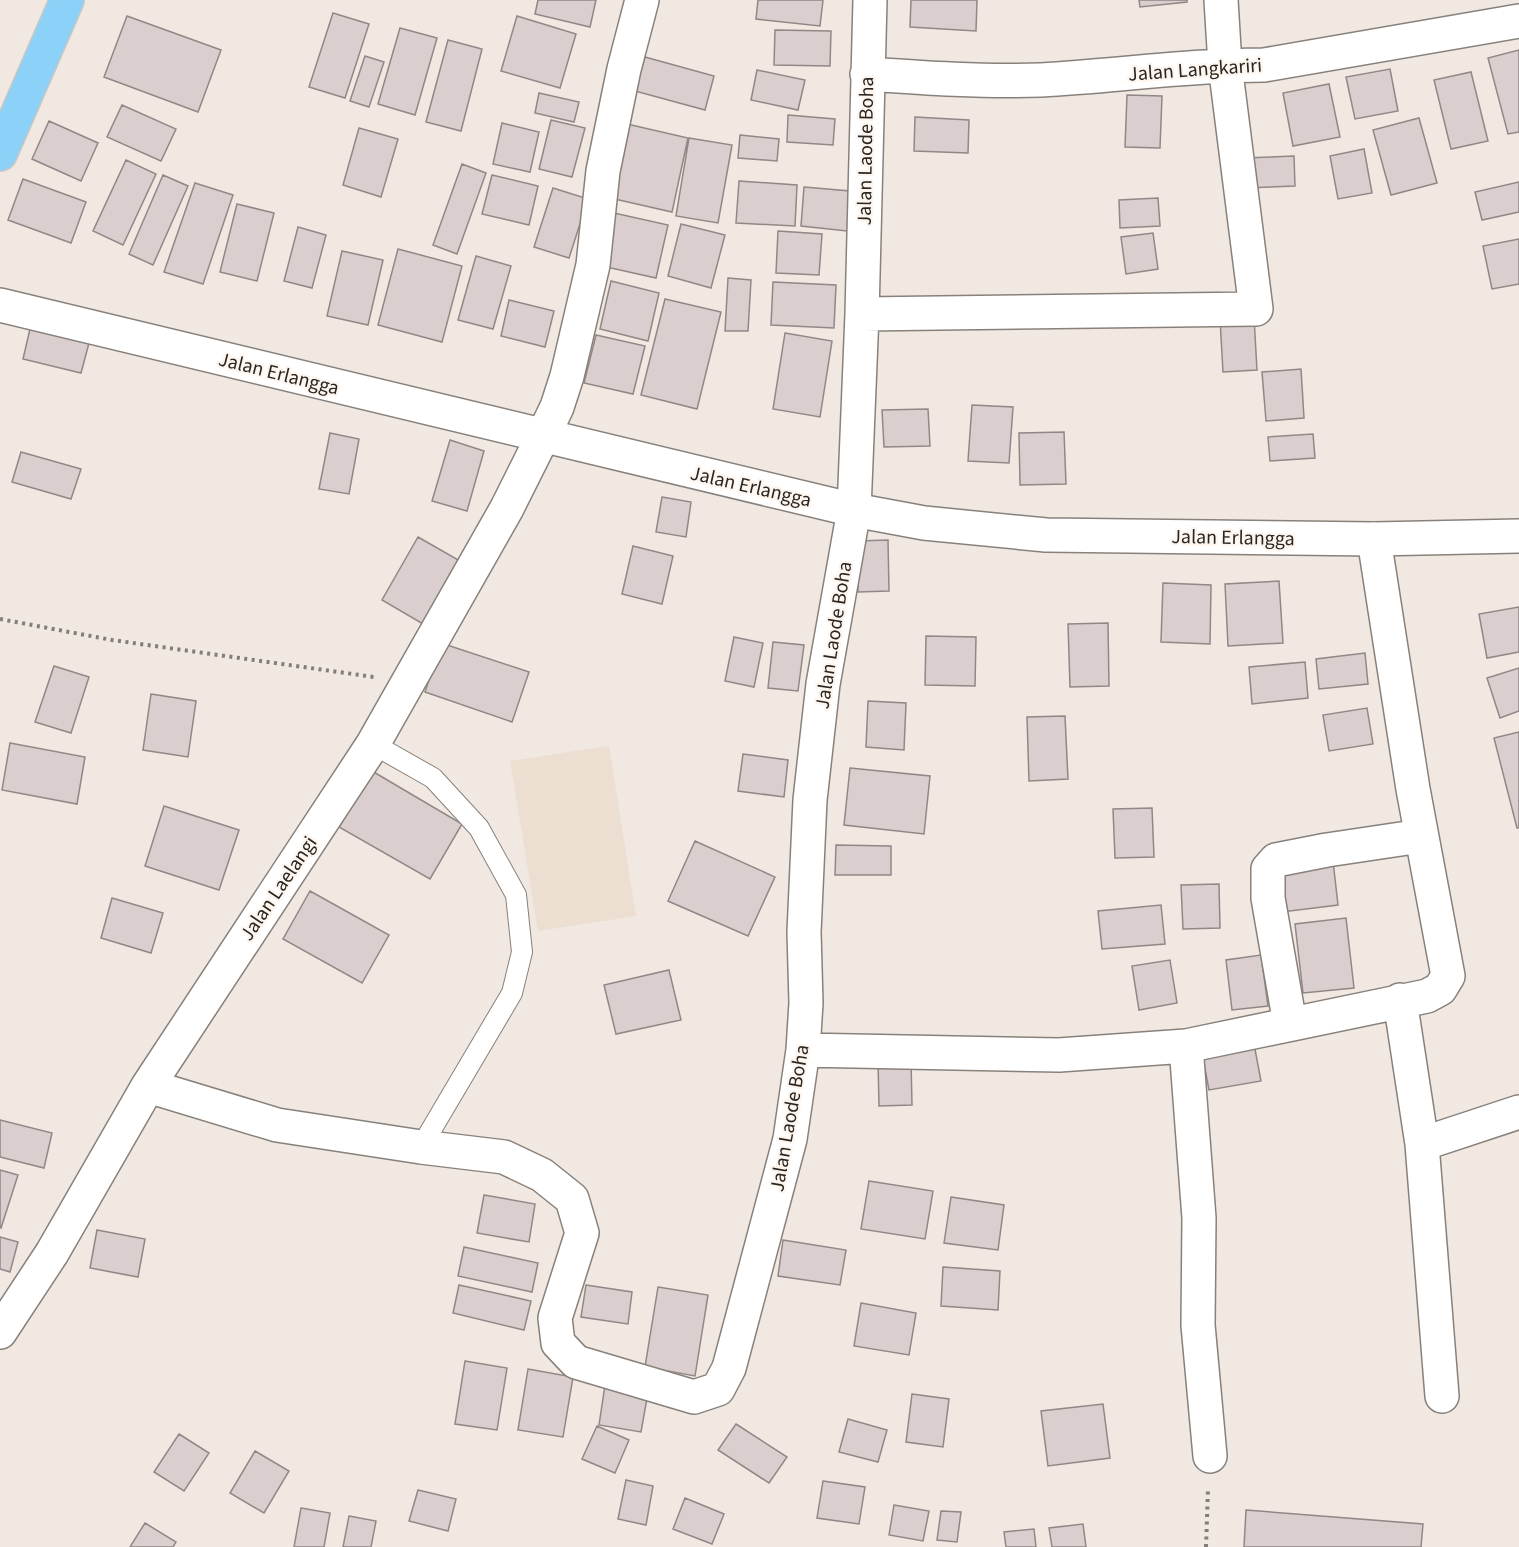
<svg xmlns="http://www.w3.org/2000/svg" width="1519" height="1547" viewBox="0 0 1519 1547" font-family="'Source Sans 3',sans-serif">
<rect width="100%" height="100%" fill="#f0e8e1"/>
<path fill="#ecded1" d="M609,746L636,916L538,931L510,761Z"/>
<path fill="#dacfce" stroke="#918786" stroke-width="1.5" d="M538,0H596L590,27L535,14Z
M758,0H823L820,26L756,19Z
M911,0H977L976,31L910,27Z
M1139,0H1187V2L1140,7Z
M333,13L369,24L345,98L309,87Z
M127,16L221,50L198,112L104,77Z
M517,16L576,34L560,88L501,71Z
M400,28L437,38L415,115L378,104Z
M775,30L831,31L830,66L774,65Z
M448,40L482,49L461,131L426,122Z
M1519,50V132L1508,134L1488,58Z
M365,56L384,62L369,107L350,101Z
M645,57L714,76L705,110L635,91Z
M1390,69L1398,111L1355,119L1346,77Z
M757,70L805,80L798,110L751,100Z
M1471,72L1488,141L1451,149L1434,80Z
M1329,84L1340,137L1293,146L1283,93Z
M539,93L579,102L574,122L535,113Z
M1127,95L1162,96L1160,148L1125,147Z
M122,105L176,129L161,161L107,137Z
M788,115L835,119L833,145L787,142Z
M915,117L969,120L968,153L914,151Z
M1419,118L1437,183L1391,195L1373,130Z
M551,120L585,128L572,177L539,169Z
M49,121L98,143L81,181L32,159Z
M502,123L539,132L530,172L493,164Z
M627,124L688,138L672,212L610,198Z
M359,128L398,139L381,197L343,185Z
M740,135L779,139L777,161L738,158Z
M689,138L732,145L718,223L676,216Z
M1364,149L1372,193L1338,199L1330,156Z
M1294,156L1295,186L1245,188L1244,158Z
M126,160L156,174L123,245L93,231Z
M462,164L486,173L457,254L433,245Z
M163,175L188,186L153,265L129,254Z
M492,175L538,186L529,225L482,214Z
M23,179L86,202L71,243L8,220Z
M739,181L797,185L795,226L736,223Z
M1519,182V212L1482,220L1475,192Z
M195,183L233,195L203,284L164,272Z
M804,187L850,191L847,231L801,226Z
M553,188L588,199L569,258L534,247Z
M1158,198L1160,226L1120,228L1119,200Z
M237,204L274,213L257,281L220,272Z
M614,213L668,225L656,278L602,266Z
M681,224L725,235L711,288L668,276Z
M298,227L326,235L312,288L284,281Z
M778,231L822,234L819,275L776,273Z
M1153,233L1158,269L1126,274L1121,237Z
M1519,239V284L1492,289L1483,246Z
M398,249L462,266L442,342L378,325Z
M342,251L383,260L368,325L327,316Z
M476,256L511,266L493,329L458,320Z
M728,278L751,280L748,331H725Z
M611,281L659,293L648,341L600,329Z
M773,282L836,285L834,328L771,325Z
M665,299L721,312L697,409L641,395Z
M509,300L554,311L545,347L501,336Z
M1254,317L1257,370L1223,372L1220,319Z
M30,329L89,343L81,373L23,359Z
M785,333L832,341L820,417L773,409Z
M596,335L645,346L633,394L584,383Z
M1301,369L1304,418L1266,421L1262,372Z
M972,405L1013,407L1009,463L968,461Z
M928,409L930,446L884,447L882,410Z
M1064,432L1066,484L1020,485L1019,433Z
M330,433L359,439L349,494L319,489Z
M1313,434L1315,458L1270,461L1268,437Z
M450,440L484,451L467,511L432,501Z
M21,452L81,469L71,499L12,482Z
M662,497L691,502L686,537L656,532Z
M418,537L460,561L423,624L382,600Z
M888,540L889,591L858,592L857,541Z
M633,546L673,556L662,604L622,594Z
M1279,581L1283,643L1228,646L1225,584Z
M1163,583L1211,585L1210,644L1161,642Z
M1519,607V652L1487,658L1479,614Z
M1108,623L1109,686L1070,687L1068,624Z
M926,636L976,637L975,686L925,685Z
M734,637L763,643L754,687L725,681Z
M773,642L804,645L798,691L768,688Z
M441,643L529,672L512,722L425,692Z
M1365,653L1368,684L1319,689L1316,659Z
M1305,662L1308,698L1252,704L1249,667Z
M54,666L89,677L71,733L35,722Z
M1519,668V711L1500,718L1487,678Z
M151,694L196,701L188,757L143,750Z
M868,701L906,703L904,750L866,747Z
M1367,708L1373,744L1329,751L1323,715Z
M1065,716L1068,779L1029,781L1027,717Z
M1519,732V828H1517L1494,738Z
M10,743L85,757L77,804L2,790Z
M743,754L788,760L784,797L738,791Z
M850,768L930,776L924,834L844,825Z
M372,771L462,824L430,879L339,827Z
M164,806L239,830L219,890L145,866Z
M1152,808L1154,857L1115,858L1113,809Z
M695,841L775,877L748,936L668,901Z
M836,845L891,846V875H835Z
M1333,861L1338,905L1282,912L1276,868Z
M1219,884L1220,928L1183,929L1181,885Z
M310,891L389,935L362,983L283,939Z
M112,898L163,913L151,953L101,938Z
M1161,905L1165,944L1102,949L1098,911Z
M1346,918L1354,988L1303,993L1295,924Z
M1261,955L1268,1006L1232,1010L1226,960Z
M1170,960L1177,1003L1139,1010L1132,966Z
M669,970L681,1020L616,1034L604,985Z
M1254,1044L1261,1081L1209,1090L1202,1053Z
M878,1060H911L912,1105L879,1106Z
M0,1120L52,1133L44,1168L0,1157Z
M0,1170L18,1175L1,1228L0,1227Z
M869,1181L933,1191L925,1239L861,1229Z
M484,1195L535,1204L529,1242L477,1233Z
M951,1197L1004,1205L998,1250L944,1243Z
M97,1230L145,1239L138,1277L90,1268Z
M0,1237L18,1242L10,1272L0,1269Z
M783,1240L846,1250L840,1285L778,1276Z
M464,1247L538,1263L532,1292L458,1276Z
M943,1267L1000,1271L998,1310L941,1306Z
M459,1285L531,1301L524,1330L453,1313Z
M586,1285L632,1292L628,1324L581,1317Z
M658,1287L708,1295L695,1376L645,1367Z
M861,1303L916,1313L909,1355L854,1346Z
M465,1361L507,1368L497,1430L455,1424Z
M528,1369L573,1377L563,1437L518,1430Z
M606,1379L649,1387L641,1432L599,1425Z
M912,1394L949,1399L943,1447L906,1442Z
M1103,1404L1110,1458L1048,1466L1041,1411Z
M848,1419L887,1430L878,1462L839,1452Z
M736,1424L787,1457L769,1483L718,1450Z
M597,1426L629,1440L615,1473L582,1459Z
M179,1434L209,1453L184,1491L154,1472Z
M255,1451L289,1471L264,1513L230,1493Z
M626,1480L653,1486L646,1525L618,1519Z
M823,1481L865,1487L859,1524L817,1518Z
M418,1490L456,1499L448,1531L409,1521Z
M685,1498L724,1514L712,1544L673,1529Z
M894,1505L929,1511L923,1541L889,1535Z
M301,1508L330,1513L324,1547H294Z
M1246,1510L1423,1524L1421,1547H1244Z
M941,1511L961,1512L957,1542L937,1540Z
M349,1516L376,1521L371,1547H343Z
M145,1523L176,1542L173,1547H130Z
M1083,1524L1086,1547H1052L1049,1528Z
M1034,1529L1036,1547H1006L1004,1532Z"/>
<g fill="none" stroke-linecap="round" stroke-linejoin="round">
<defs>
<path id="service" d="M373,744L433,778L479,828L516,895L522,952L512,993L421,1147"/>
<path id="minor" d="M867,74C925,78 983,82 1041,80C1115,76 1189,65 1264,65L1519,21
M862,314L1256,309L1225,65L1221,0
M1400,1000L1422,1144L1442,1396
M1290,1024L1268,898V869L1276,860L1327,850L1421,836
M1186,1046L1199,1218L1198,1325L1210,1456
M803,1050L1059,1055L1186,1046L1427,996L1440,989L1448,976L1413,789L1374,539
M148,1086L277,1125L421,1147L504,1157L542,1175L572,1199L582,1233L555,1318L558,1343L576,1362L694,1397L718,1389L729,1368L790,1139L803,1050L806,1003L804,932L810,800L823,684L854,510L862,314L870,0
M1422,1144L1519,1112
M0,1332L52,1253L148,1086L373,744L507,508L543,436L557,407L567,376L593,265L603,171L624,69L642,0"/>
<path id="tertiary" d="M0,305L854,510L924,523L1046,535L1374,539L1519,536"/>
<path id="trunk" d="M0,154L67,0"/>
</defs>
<use href="#service" stroke="#88817b" stroke-width="22"/>
<use href="#minor" stroke="#88817b" stroke-width="36"/>
<use href="#tertiary" stroke="#88817b" stroke-width="36"/>
<use href="#trunk" stroke="#c7c7c6" stroke-width="36"/>
<path stroke="#827d79" stroke-width="4" stroke-dasharray="3 4.5" stroke-linecap="butt" d="M0,619L112,640L374,677
M1206,1547L1208,1489"/>
<use href="#service" stroke="#fff" stroke-width="20"/>
<use href="#minor" stroke="#fff" stroke-width="33"/>
<use href="#tertiary" stroke="#fff" stroke-width="33"/>
<use href="#trunk" stroke="#8cd2f8" stroke-width="33"/>
</g>
<g text-anchor="middle" stroke-width="4.5" stroke-linejoin="round" paint-order="stroke">
<g font-size="20" fill="#282623" stroke="#fdf5ee">
<text transform="translate(1195 69) rotate(-4)" y="7">Jalan Langkariri</text>
<text transform="translate(865 151) rotate(-89)" y="7">Jalan Laode Boha</text>
<text transform="translate(279 373) rotate(14)" y="7">Jalan Erlangga</text>
<text transform="translate(751 486) rotate(13)" y="7">Jalan Erlangga</text>
<text transform="translate(1233 537) rotate(1)" y="7">Jalan Erlangga</text>
<text transform="translate(833 635) rotate(-81)" y="7">Jalan Laode Boha</text>
<text transform="translate(278 888) rotate(-56)" y="7">Jalan Laelangi</text>
<text transform="translate(789 1118) rotate(-80)" y="7">Jalan Laode Boha</text>
</g>
</g>
</svg>
